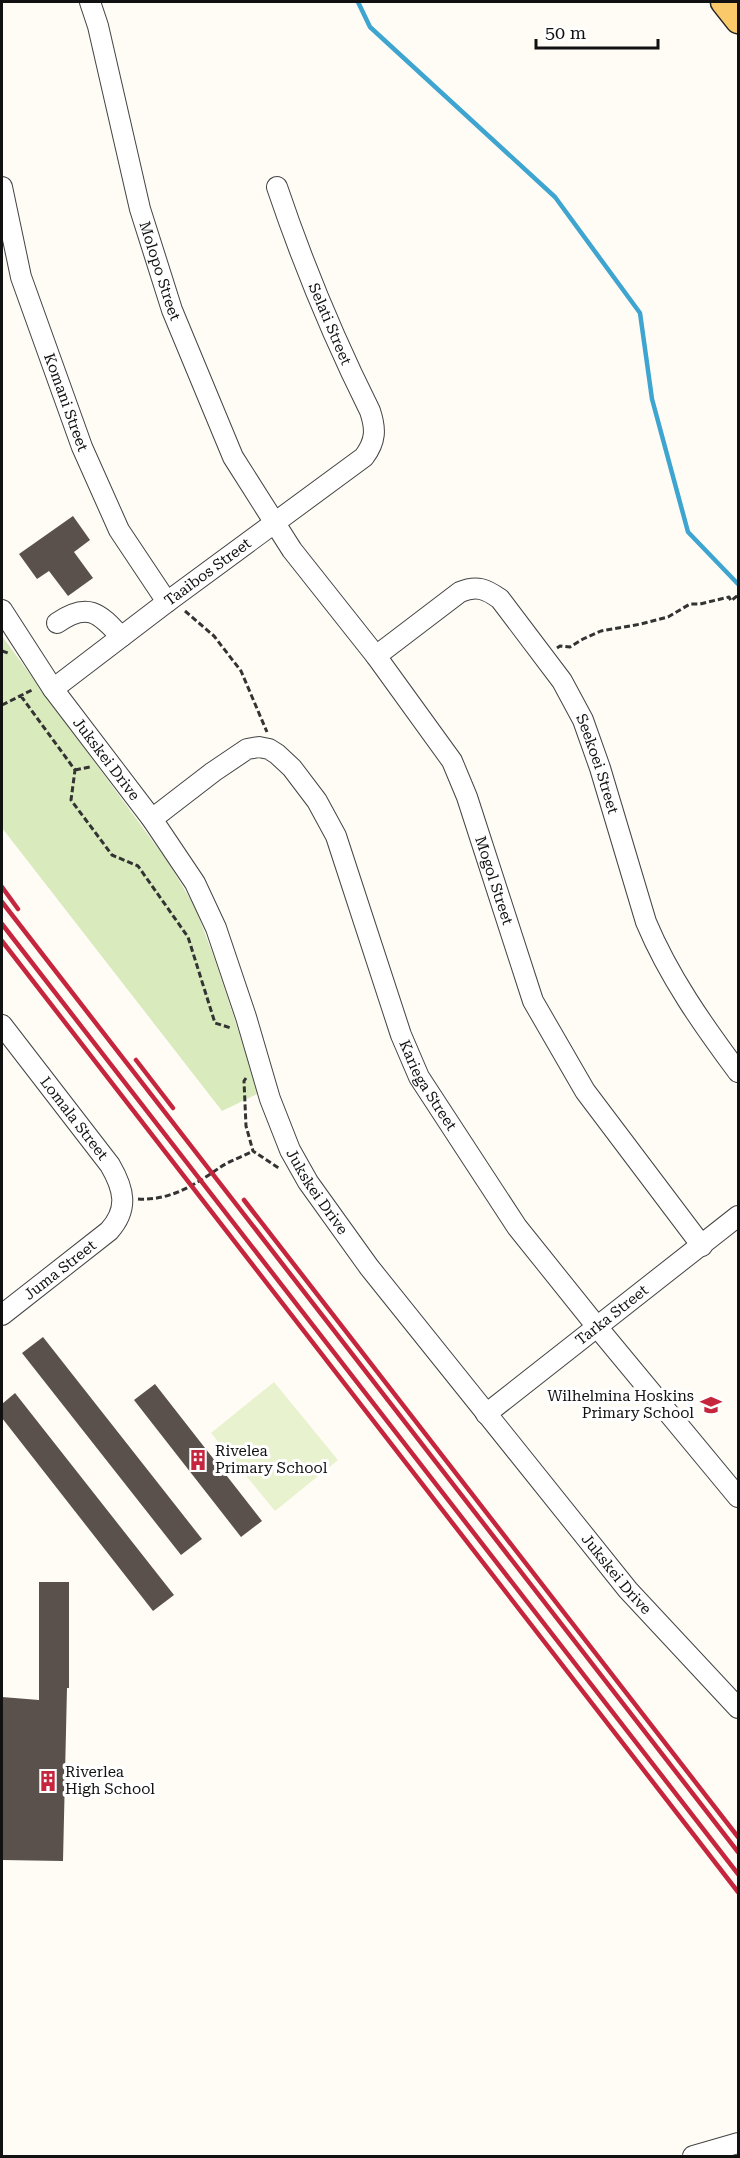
<svg xmlns="http://www.w3.org/2000/svg" width="740" height="2158" viewBox="0 0 740 2158" font-family="'Roboto Serif',serif">
<rect width="100%" height="100%" fill="#fffcf5"/>
<path fill="#d9ebbd" d="M2,636L168,862L195,907L215,960L259,1093L222,1111L2,828Z"/>
<path fill="#e9f2cf" d="M274,1382L338,1460L275,1511L211,1433Z"/>
<g fill="none" stroke-linecap="round" stroke-linejoin="round">
<path stroke="#3ea4d0" stroke-width="4.5" d="M358,2L370,27L555,197L640,313L652,399L688,532L738,584"/>
</g>
<path fill="#5a514d" d="M73,516L90,540L74,552L93,578L68,596L49,571L37,579L19,554Z
M43,1337L202,1539L181,1555L22,1353Z
M155,1384L262,1521L241,1537L134,1400Z
M15,1393L174,1595L153,1611L2,1418V1404Z
M39,1582H69V1688H67L63,1861L2,1860V1697L39,1700Z"/>
<g fill="none" stroke-linecap="round" stroke-linejoin="round">
<defs>
<g id="minor">
<path id="s1" d="M90,2L98,26L140,209L172,310L233,457L292,550L376,656L452,761L467,797L533,1001L585,1091L702,1246"/>
<path id="s2" d="M2,187L21,277L82,447L119,530L167,602"/>
<path id="s3" d="M2,610L53,689L152,819L195,883L216,928L246,1017L270,1099L290,1150L308,1182L369,1267L628,1590L738,1708"/>
<path d="M57,623C87,602 99,612 121,637"/>
<path id="s4" d="M376,656L460,592C477,585 486,589 500,599L562,681L583,720L600,768L646,922C669,977 703,1025 738,1072"/>
<path id="s5" d="M53,689L167,602L364,457C376,441 376,429 370,411C334,339 303,264 277,187"/>
<path id="s6" d="M152,819L213,772L247,749L259,747L269,749L277,754L292,768L317,801L336,836L401,1035L419,1077L517,1227L598,1328L738,1497"/>
<path id="s7" d="M2,1025L110,1165C124,1189 129,1209 109,1231L2,1315"/>
<path id="s8" d="M486,1414L738,1216"/>
<path d="M693,2156L738,2143"/>
</g>
<path id="major" d="M723,2L738,21"/>
</defs>
<use href="#minor" stroke="#444" stroke-width="22"/>
<use href="#major" stroke="#222" stroke-width="27"/>
<path stroke="#333" stroke-width="3" stroke-dasharray="6 3" stroke-linecap="butt" d="M185,611L214,636L241,671L267,732
M557,648L560,646L570,647L583,639L601,631L641,624L668,617L690,604H700L729,597L731,601L738,595
M2,651L8,653
M21,696L75,770L71,800L112,855L138,866L188,937L215,1023L231,1028
M2,705L32,690
M75,770L90,767
M246,1078L244,1081L246,1126L253,1151L280,1169
M138,1199C169,1201 195,1185 219,1168C229,1161 242,1157 253,1151"/>
<use href="#minor" stroke="#fff" stroke-width="20"/>
<use href="#major" stroke="#fac96a" stroke-width="24"/>
<path stroke="#c5253d" stroke-width="4.5" d="M2,887L18,909
M2,902L738,1852
M2,924L738,1874
M2,941L738,1892
M136,1060L173,1108
M244,1200L738,1837"/>
</g>
<defs>
<symbol id="school-bare" viewBox="-9 -9 18 18"><path d="M0-5L7-2L0 1L-7-2ZM-4 1L0 2.5L4 1V4Q0 6-4 4Z" fill="#c5253d" stroke="#fff" stroke-width="2.5" paint-order="stroke"/></symbol>
<symbol id="building-bare" viewBox="-9 -9 18 18"><path d="M-4-6H4V6H1V3H-1V6H-4ZM-2.5-4.3h1.7v1.8h-1.7ZM.8-4.3h1.7v1.8H.8ZM-2.5-1h1.7V.8h-1.7ZM.8-1h1.7V.8H.8Z" fill="#c5253d" stroke="#fff" stroke-width="2.5" paint-order="stroke"/></symbol>
</defs>
<g fill-rule="evenodd">
<use href="#school-bare" x="696" y="1390" width="30" height="30"/>
<use href="#building-bare" x="183" y="1445" width="30" height="30"/>
<use href="#building-bare" x="33" y="1766" width="30" height="30"/>
</g>
<g text-anchor="middle" stroke-width="6" stroke-linejoin="round" paint-order="stroke">
<g font-size="15" fill="#111" stroke="#fff">
<text dy="5" stroke="none"><textPath href="#s1" startOffset="278">Molopo Street</textPath></text>
<text transform="translate(330 324) rotate(67)" y="5">Selati Street</text>
<text dy="5" stroke="none"><textPath href="#s2" startOffset="225">Komani Street</textPath></text>
<text dy="5" stroke="none"><textPath href="#s5" startOffset="194">Taaibos Street</textPath></text>
<text dy="5" stroke="none"><textPath href="#s3" startOffset="182">Jukskei Drive</textPath></text>
<text dy="5" stroke="none"><textPath href="#s4" startOffset="342">Seekoei Street</textPath></text>
<text dy="5" stroke="none"><textPath href="#s1" startOffset="980">Mogol Street</textPath></text>
<text dy="5" stroke="none"><textPath href="#s6" startOffset="518">Kariega Street</textPath></text>
<text dy="5" stroke="none"><textPath href="#s7" startOffset="118">Lomala Street</textPath></text>
<text dy="5" stroke="none"><textPath href="#s3" startOffset="668">Jukskei Drive</textPath></text>
<text transform="translate(60 1270) rotate(-38)" y="5">Juma Street</text>
<text dy="5" stroke="none"><textPath href="#s8" startOffset="160">Tarka Street</textPath></text>
<text dy="5" stroke="none"><textPath href="#s3" startOffset="1154">Jukskei Drive</textPath></text>
</g>
<g font-size="15" fill="#111" stroke="#fff" text-anchor="start">
<text x="694" y="1401" text-anchor="end">Wilhelmina Hoskins<tspan x="694" dy="17">Primary School</tspan></text>
<text x="215" y="1456">Rivelea<tspan x="215" dy="17">Primary School</tspan></text>
<text x="65" y="1777">Riverlea<tspan x="65" dy="17">High School</tspan></text>
</g>
</g>
<rect width="740" height="2158" fill="none" stroke="#111111" stroke-width="6"/>
<path d="M536 39v9h122v-9" fill="none" stroke="#111111" stroke-width="3"/>
<text x="545" y="39" font-size="18" fill="#111111" stroke="#ffffff" stroke-width="4.5" paint-order="stroke">50 m</text>
</svg>
